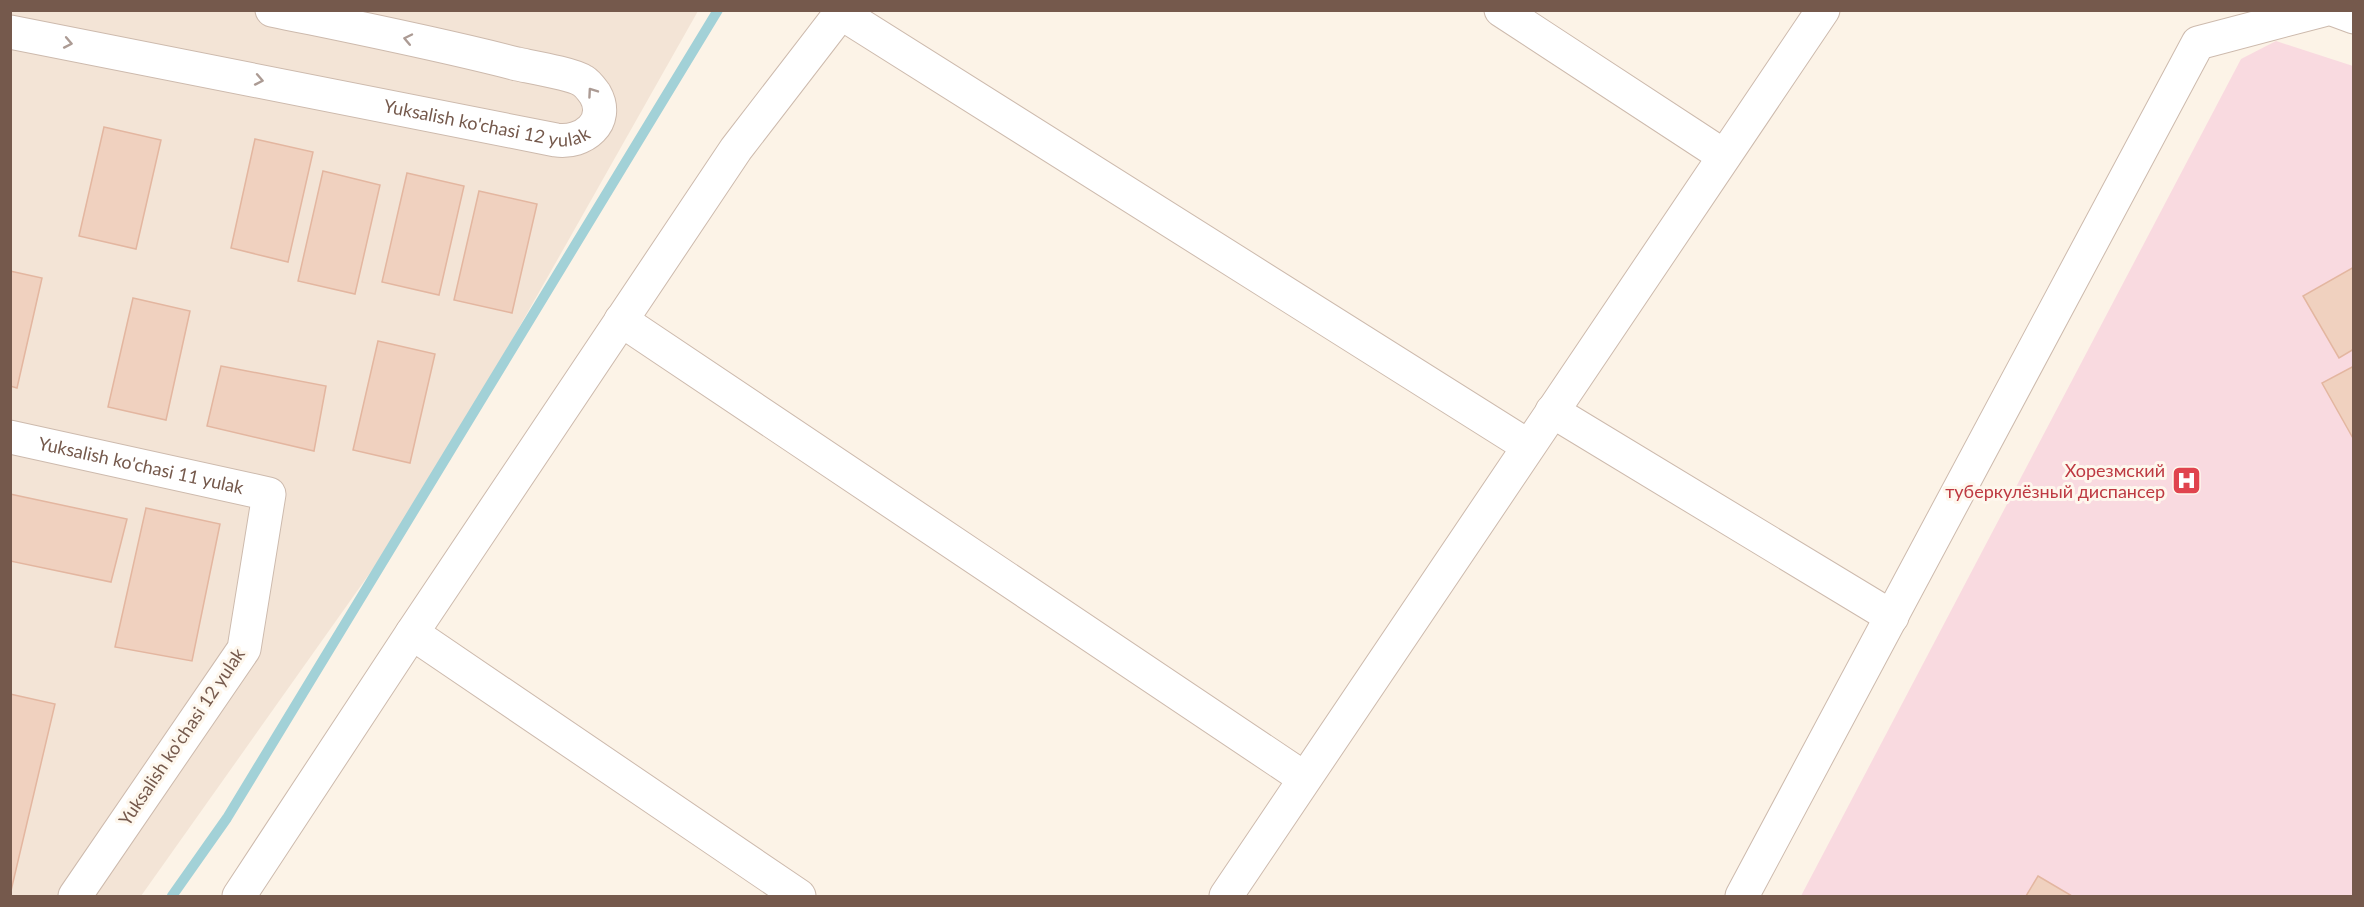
<svg xmlns="http://www.w3.org/2000/svg" width="2364" height="907" viewBox="0 0 2364 907" font-family="Lato,sans-serif">
<rect width="100%" height="100%" fill="#fcf3e7"/>
<path fill="#f3e4d6" d="M10,11H698L421,501L141,896H11Z"/>
<path fill="#f9dae0" d="M2276,41L2353,66V896H1801L2241,59Z"/>
<g fill="none" stroke-linecap="round" stroke-linejoin="round">
<path stroke="#a2d1d7" stroke-width="10" d="M172,896L227,818L718,10"/>
</g>
<path fill="#f0d1bf" stroke="#e3b6a0" stroke-width="1.5" d="M104,127L161,140L136,249L79,236Z
M255,139L313,152L288,262L231,248Z
M323,171L380,185L355,294L298,281Z
M407,173L464,186L439,295L382,282Z
M479,191L537,204L512,313L454,300Z
M2354,267V349L2339,358L2303,296Z
M10,271L42,278L17,388L10,386Z
M133,298L190,311L166,420L108,407Z
M378,341L435,354L410,463L353,450Z
M221,366L326,386L314,451L207,426Z
M2354,366V440L2322,383Z
M10,494L127,519L111,582L10,561Z
M146,508L220,524L192,661L115,647Z
M10,694L55,704L10,895Z
M2038,876L2072,896H2026Z"/>
<g fill="none" stroke-linecap="round" stroke-linejoin="round">
<defs>
<g id="street">
<path d="M1501,10L1724,156"/>
<path d="M2335,10L2354,17"/>
<path d="M841,13L1528,446"/>
<path id="s1" d="M10,32L556,140C583,144 611,122 595,94C592,90 588,84 583,81C573,74 531,67 517,64C436,43 354,27 272,10"/>
<path d="M621,320L1304,778"/>
<path d="M1552,411L1892,617"/>
<path id="s2" d="M10,437L269,494L244,649L75,896"/>
<path d="M412,633L799,896"/>
<path d="M239,896L412,633L736,149L843,10"/>
<path d="M1226,896L1823,10"/>
<path d="M1742,896L2198,43L2323,10"/>
</g>
</defs>
<use href="#street" stroke="#cdbaad" stroke-width="35"/>
<use href="#street" stroke="#fff" stroke-width="33"/>
</g>
<defs><path id="oneway-chevron" d="M-2-3.5L2.5 0L-2 3.5" fill="none" stroke-width="1.6" stroke-linecap="round" stroke-linejoin="round" transform="scale(1.5)"/></defs>
<g stroke="#ac9b94">
<use href="#oneway-chevron" transform="translate(408 39) rotate(-168)"/>
<use href="#oneway-chevron" transform="translate(68 43) rotate(11)"/>
<use href="#oneway-chevron" transform="translate(259 80) rotate(11)"/>
<use href="#oneway-chevron" transform="translate(592 92) rotate(-125)"/>
</g>
<defs>
<symbol id="hospital-square" viewBox="-11 -11 22 22"><rect x="-9" y="-9" width="18" height="18" rx="4" fill="#e0444e" stroke="#fef7ed"/><path d="M-5-5h3v3.5h4V-5h3V5h-3V1.5h-4V5h-3Z" fill="#fff"/></symbol>
</defs>
<g fill-rule="evenodd">
<use href="#hospital-square" x="2170" y="464" width="33" height="33"/>
</g>
<g text-anchor="middle" stroke-width="6" stroke-linejoin="round" paint-order="stroke">
<g font-size="18" fill="#75594c" stroke="#fef7ed">
<text dy="6" stroke="none"><textPath href="#s1" startOffset="486">Yuksalish ko'chasi 12 yulak</textPath></text>
<text dy="6" stroke="none"><textPath href="#s2" startOffset="134">Yuksalish ko'chasi 11 yulak</textPath></text>
<text transform="translate(182 737) rotate(-56)" y="6">Yuksalish ko'chasi 12 yulak</text>
</g>
<g font-size="18" fill="#be3a42" stroke="#fef7ed" text-anchor="end">
<text x="2165" y="477">Хорезмский<tspan x="2165" dy="21">туберкулёзный диспансер</tspan></text>
</g>
</g>
<rect width="2364" height="907" fill="none" stroke="#75594c" stroke-width="24"/>
</svg>
